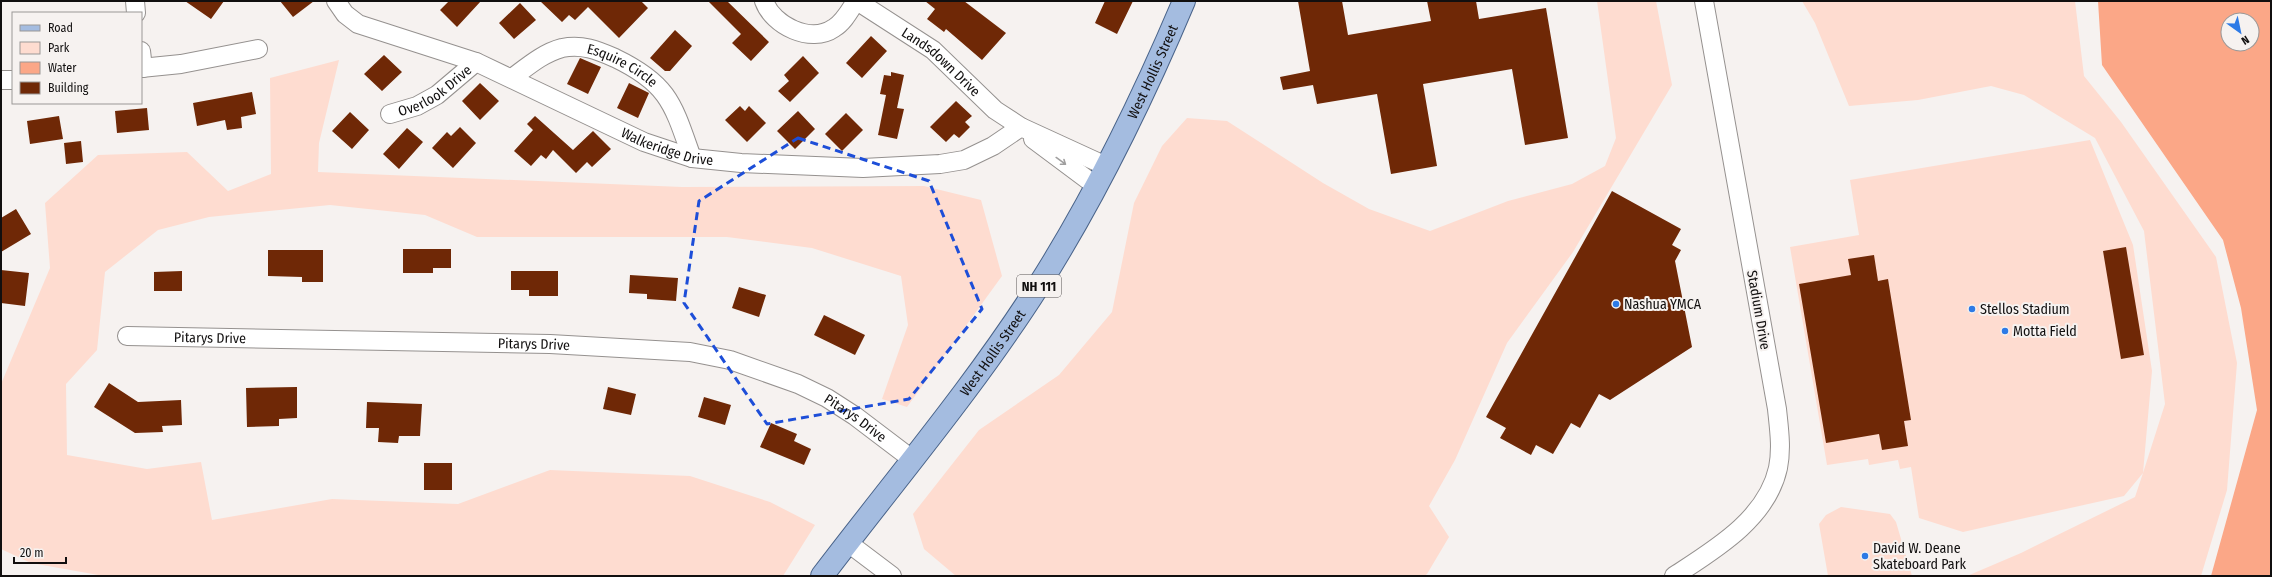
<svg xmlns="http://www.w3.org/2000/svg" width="2272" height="577" viewBox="0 0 2272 577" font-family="'Fira Sans Condensed',sans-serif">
<rect width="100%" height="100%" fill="#f6f2f0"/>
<path fill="#fedcd0" d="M1597,1H1656L1672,85L1573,252L1507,343L1455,460L1429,506L1449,537L1427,574L1424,576H956L924,549L913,514L979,430L1059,375L1112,312L1134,203L1162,146L1187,118L1227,121L1323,183L1369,209L1430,231L1508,201L1572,184L1605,166L1616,138Z
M1802,1H2075L2084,76L2121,122L2216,257L2237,363L2227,490L2201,576H1967L2021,553L2135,497L2143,473L2124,496L1963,532L1919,518L1911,467L1900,469L1898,460L1869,465L1868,459L1827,465L1790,247L1859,235L1850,180L2090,140L2133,245L2152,371L2143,473L2165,404L2144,231L2095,138L2024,95L1991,86L1918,100L1849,106L1815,23Z
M339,60L319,143L318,172L682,187L924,186L981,200L1002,276L907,407L882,399L908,325L901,276L812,248L727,237H477L425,215L330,205L209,217L158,230L105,272L97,350L66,384L67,455L147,469L201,462L212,520L332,499L458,504L550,470L690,476L770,502L815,525L783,576H104L31,563L1,549V384L50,268L45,203L98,155L187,152L228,191L271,174L270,78Z
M1841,507L1890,514L1896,522L1912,576H1828L1819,524L1826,515Z"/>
<path fill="#fba787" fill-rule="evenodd" d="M2098,1H2271V576H2211L2257,410L2241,308L2223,240L2102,65ZM2228,20H2252V44H2228Z"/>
<path fill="#6f2806" d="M185,1H224L211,19Z
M280,1H314L293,17Z
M449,1H481L457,27L440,10Z
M540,1H641L648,8L619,38L588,7L575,20L569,15L562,22Z
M708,1H727L769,42L751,61L732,43L741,34Z
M925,1H964L1006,33L982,60L946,29L944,32L927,19L935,9Z
M1105,1H1133L1117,34L1095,23Z
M1298,1H1342L1348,35L1431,21L1427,1H1476L1479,19L1546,8L1568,138L1525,145L1512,69L1423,84L1437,166L1391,174L1377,94L1317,104L1313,85L1283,90L1280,77L1310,71Z
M520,3L536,20L514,39L499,23Z
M675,30L692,46L670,71H665L650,58Z
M871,36L887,51L862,78L846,63Z
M384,55L402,72L382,91L364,74Z
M803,56L819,73L790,102L778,91L789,81L784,75Z
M580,58L601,67L588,94L567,84Z
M891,72L904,75L897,108L904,109L897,139L878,135L886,95L880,94L884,75L891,76Z
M480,83L499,101L480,120L462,101Z
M629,83L649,93L638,118L617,108Z
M252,92L256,114L241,117L242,128L227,130L225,120L197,126L193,103Z
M956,101L972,116L965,122L970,127L959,138L954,134L946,142L930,127Z
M740,106L745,111L749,106L766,123L747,142L725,120Z
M147,108L149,130L117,133L115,111Z
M798,111L815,129L795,149L777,131Z
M350,112L369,130L352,149L332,131Z
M846,113L863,130L842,151L825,134Z
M59,116L63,139L30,144L27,121Z
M535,116L573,150L593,131L611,149L592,167L587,162L576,173L553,150L546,159L541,155L531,166L514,151L533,130L527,124Z
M460,127L476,143L453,168L432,148L447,132L451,136Z
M407,128L423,142L399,169L383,154Z
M81,141L83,162L66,164L64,143Z
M1612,191L1681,229L1672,245L1681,250L1675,261L1692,347L1610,400L1599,394L1580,428L1571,423L1553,454L1536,445L1531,455L1500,438L1506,428L1486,417Z
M16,209L31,234L1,252V218Z
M2126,247L2144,355L2121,359L2103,251Z
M403,249H451V268H433V273H403Z
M268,250H323V282H302V277L268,276Z
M1874,255L1878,281L1888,279L1911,420L1904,421L1908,446L1882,450L1879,434L1826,443L1799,284L1851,275L1848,259Z
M1,270L29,273L25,306L1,303Z
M182,271V291H154V272Z
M511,271H558V296H529V290H511Z
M630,275L678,278L676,301L647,299V294L629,293Z
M739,287L766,295L759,317L732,308Z
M824,315L865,335L855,355L814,335Z
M109,383L138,402L181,400L182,425L162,426L163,432L135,433L94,407Z
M297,387V418L279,419V426L247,427L246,388Z
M608,387L636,394L631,415L603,409Z
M704,397L731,405L725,425L698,417Z
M367,402L422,404L420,436H399L398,443L378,442L379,428H366Z
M771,423L797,434L794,441L811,449L804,465L760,447Z
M424,463H452V490H424Z"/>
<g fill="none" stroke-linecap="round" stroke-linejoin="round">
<defs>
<g id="minor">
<path d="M135,1L136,13"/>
<path id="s1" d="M336,1L345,14L358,24L476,62L644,142L692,158L741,163L863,168L940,164L964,160L993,146L1021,127"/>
<path d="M764,1C773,26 811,44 834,28C844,22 850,10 856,1"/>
<path id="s2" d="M857,1L933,50L995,110L1021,127L1106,166"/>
<path d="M141,51L143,68"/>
<path d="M141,68L181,64L258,49"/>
<path id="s3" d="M512,78C527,67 543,53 562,48C582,44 597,50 615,58C669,84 673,104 692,158"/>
<path d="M1,80H13"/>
<path id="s4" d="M390,114L417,106L437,95L476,62"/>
<path d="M1033,139L1096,186"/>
<path id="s5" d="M127,336L550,344L690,352L730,360L798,384L827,398L855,416L913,460"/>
<path d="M847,542L892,576"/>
<path d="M1674,576C1714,550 1767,519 1778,468C1782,448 1779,429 1777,409L1704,1"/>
</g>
<g id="major">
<path id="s6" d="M822,576C895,480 974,387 1039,285C1096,195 1143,98 1184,1"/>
</g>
</defs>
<use href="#minor" stroke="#95918f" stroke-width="20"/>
<use href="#major" stroke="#496389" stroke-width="24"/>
<use href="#minor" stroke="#fff" stroke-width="18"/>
<use href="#major" stroke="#a4bce0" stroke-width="22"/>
</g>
<defs><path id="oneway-shaft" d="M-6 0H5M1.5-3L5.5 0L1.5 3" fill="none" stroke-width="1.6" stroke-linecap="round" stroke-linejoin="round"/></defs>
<use stroke="#a09f9f" href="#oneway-shaft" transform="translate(1061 161) rotate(36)"/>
<path fill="none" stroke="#1d4ed8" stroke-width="3" stroke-dasharray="8 5" stroke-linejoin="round" d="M798,138L929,181L982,309L909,399L767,424L684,303L699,201Z"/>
<g fill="#2d7ae6" stroke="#f6f2f0" stroke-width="1.5">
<circle cx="1616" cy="304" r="4"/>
<circle cx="1972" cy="309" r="4"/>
<circle cx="2005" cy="331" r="4"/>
<circle cx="1865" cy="556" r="4"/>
</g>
<g text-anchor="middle" stroke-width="4" stroke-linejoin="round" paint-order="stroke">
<rect fill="#f6f2f0" stroke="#565352" stroke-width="1" x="1017" y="275" width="44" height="22" rx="3"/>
<g font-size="13" font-weight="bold" fill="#110f0f">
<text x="1039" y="291">NH 111</text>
</g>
<g font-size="14" fill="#110f0f" stroke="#f6f2f0">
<text dy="5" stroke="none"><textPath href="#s2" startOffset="104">Landsdown Drive</textPath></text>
<text dy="5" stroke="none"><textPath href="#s3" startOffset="123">Esquire Circle</textPath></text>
<text dy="5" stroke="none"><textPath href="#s6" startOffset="605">West Hollis Street</textPath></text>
<text dy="5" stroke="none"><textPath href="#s4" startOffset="51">Overlook Drive</textPath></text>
<text dy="5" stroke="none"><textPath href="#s1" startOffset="366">Walkeridge Drive</textPath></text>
<text transform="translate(1759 310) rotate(80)" y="5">Stadium Drive</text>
<text dy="5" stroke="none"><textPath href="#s5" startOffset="83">Pitarys Drive</textPath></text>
<text dy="5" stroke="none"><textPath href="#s5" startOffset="407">Pitarys Drive</textPath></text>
<text dy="5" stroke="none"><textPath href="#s6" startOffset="281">West Hollis Street</textPath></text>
<text dy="5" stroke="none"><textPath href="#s5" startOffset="743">Pitarys Drive</textPath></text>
</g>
<g font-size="14" fill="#110f0f" stroke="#f6f2f0" text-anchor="start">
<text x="1624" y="309">Nashua YMCA</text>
<text x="1980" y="314">Stellos Stadium</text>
<text x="2013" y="336">Motta Field</text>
<text x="1873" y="553">David W. Deane<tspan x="1873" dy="16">Skateboard Park</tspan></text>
</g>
</g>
<rect width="2272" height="577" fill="none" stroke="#110f0f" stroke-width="4"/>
<rect x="12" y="12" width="130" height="92" fill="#f6f2f0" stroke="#9a9796"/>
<rect x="20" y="25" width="20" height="6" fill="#a4bce0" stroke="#9a9796"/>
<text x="48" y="32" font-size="12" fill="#110f0f">Road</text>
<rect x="20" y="42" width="20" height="12" fill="#fedcd0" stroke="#9a9796"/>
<text x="48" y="52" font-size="12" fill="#110f0f">Park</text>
<rect x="20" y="62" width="20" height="12" fill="#fba787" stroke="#9a9796"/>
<text x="48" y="72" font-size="12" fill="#110f0f">Water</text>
<rect x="20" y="82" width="20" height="12" fill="#6f2806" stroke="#9a9796"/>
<text x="48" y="92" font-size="12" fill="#110f0f">Building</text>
<g transform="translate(2240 32) rotate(147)"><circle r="19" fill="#f6f2f0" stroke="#9a9796"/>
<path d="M0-3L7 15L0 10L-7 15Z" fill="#2d7ae6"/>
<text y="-6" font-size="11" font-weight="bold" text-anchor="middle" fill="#110f0f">N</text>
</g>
<path d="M14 557v6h52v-6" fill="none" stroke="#110f0f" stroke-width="2"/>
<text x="20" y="557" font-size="12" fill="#110f0f" stroke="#f6f2f0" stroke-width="3" paint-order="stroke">20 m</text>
</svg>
